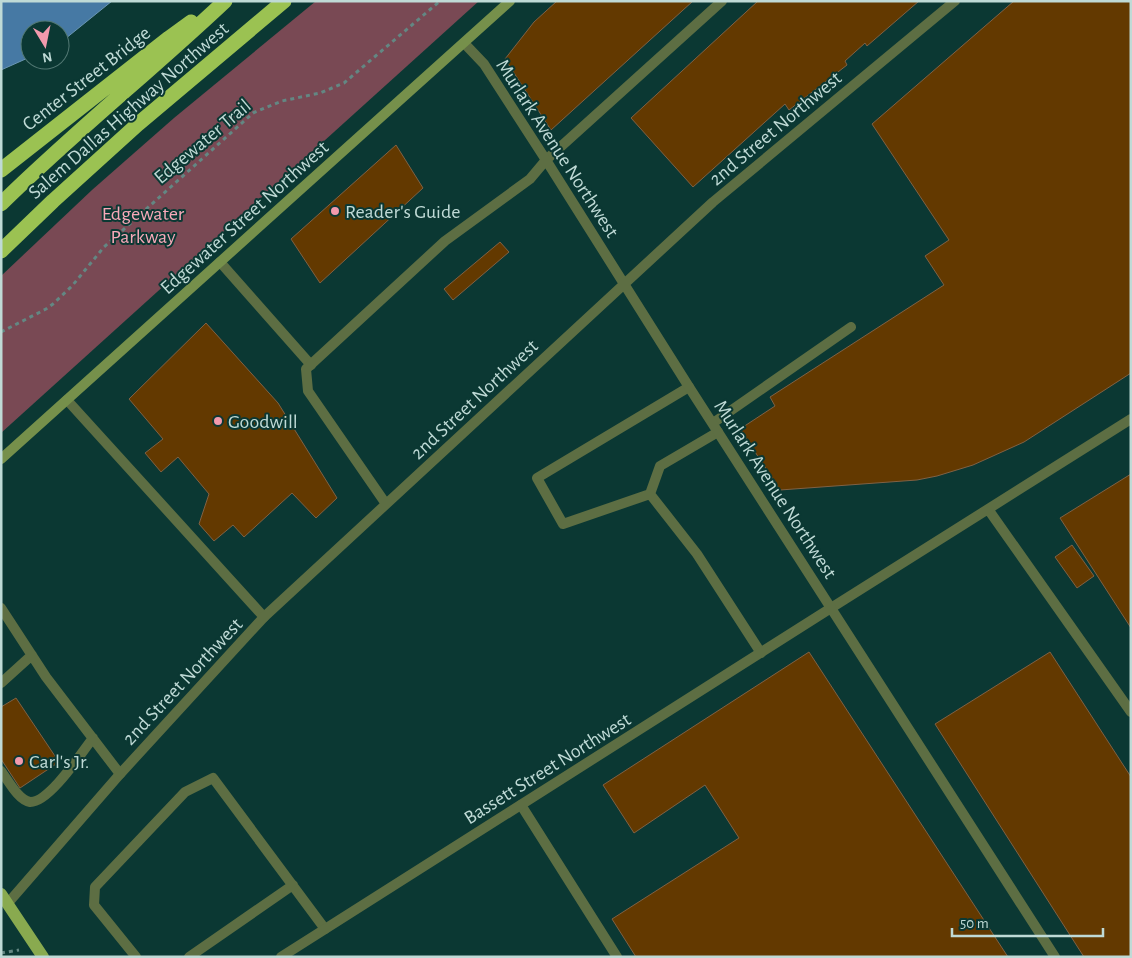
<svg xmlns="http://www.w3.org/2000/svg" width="1132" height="958" viewBox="0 0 1132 958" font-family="'Alegreya Sans',sans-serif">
<rect width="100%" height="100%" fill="#0b3833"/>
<path fill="#794954" d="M316,1H479L1,433V276L92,190L174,118Z"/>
<path fill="#4679a4" stroke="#6a96b3" d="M1,1H112L60,43V30H30V57L1,70Z"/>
<path fill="#633900" stroke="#806143" d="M557,1H693L551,130L505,59L534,22Z
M758,1H919L867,46L865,43L845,61L847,65L789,110L785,104L693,187L631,118Z
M1014,1H1131V373L1024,442L973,465L937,476L917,480L780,490L740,429L775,406L770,397L944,285L925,256L949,240L872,124Z
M396,145L423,188L320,283L291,239Z
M500,242L509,252L453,300L444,289Z
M206,323L278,403L337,498L316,518L292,493L244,537L233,525L214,541L199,524L209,494L178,457L161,472L145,453L163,439L129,399Z
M1131,474V628L1060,518Z
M1072,545L1094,576L1077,588L1055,557Z
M809,652L1008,957H636L612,919L739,838L705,785L634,833L603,785Z
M1050,652L1131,777V957H1084L935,724Z
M16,698L59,762L20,788L1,759V707Z"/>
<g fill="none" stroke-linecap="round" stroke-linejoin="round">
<path stroke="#638783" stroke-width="3" stroke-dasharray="4 4" stroke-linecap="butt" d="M1,332L46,309L53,304L72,286L104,247L253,113L267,107L282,101L320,93L344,83L440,1
M1,953L19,950"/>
<path stroke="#5d6e43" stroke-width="10" d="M546,160L722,1
M220,262L311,365
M67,400L264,617
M713,423L851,327
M718,432L660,466L650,494L697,554L761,653
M650,494L563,524L537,478L689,387
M988,509L1131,712
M1,608L46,677L120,774
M831,608L1131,419
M1,683L32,655
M1,771C8,780 18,800 30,802C49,803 82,752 93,738
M521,805L617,957
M136,957L94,905L95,887L185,792L213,778L325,929
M189,957L293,885"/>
<path stroke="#5d6e43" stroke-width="10" d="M464,43L484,64L546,160L689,387L1055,957
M386,504L308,391L306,369L445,241L530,179L546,160
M8,903L120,774L264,617L713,202L955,1
M281,957L831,608"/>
<path stroke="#76904b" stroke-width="10" d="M1,459L510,1"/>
<path stroke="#89aa4f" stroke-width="12" d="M1,894L43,957"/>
<path stroke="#9bc252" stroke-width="15" d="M1,170L169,38L191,22
M1,204C73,133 152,70 225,1
M1,251L53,201L138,124L284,1"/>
</g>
<g fill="#f29aad" stroke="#0b3833" stroke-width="2">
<circle cx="335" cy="211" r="5"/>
<circle cx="218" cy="421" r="5"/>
<circle cx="19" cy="761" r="5"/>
</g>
<g text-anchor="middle" stroke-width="4" stroke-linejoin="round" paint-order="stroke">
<g font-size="20" fill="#bfdad6" stroke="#0b3833">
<text transform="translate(86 78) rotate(-38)" y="7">Center Street Bridge</text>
<text transform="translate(128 110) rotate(-41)" y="7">Salem Dallas Highway Northwest</text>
<text transform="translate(775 128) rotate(-40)" y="7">2nd Street Northwest</text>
<text transform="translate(202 141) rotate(-40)" y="7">Edgewater Trail</text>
<text transform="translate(558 148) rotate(57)" y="7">Murlark Avenue Northwest</text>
<text transform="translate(244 217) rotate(-42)" y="7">Edgewater Street Northwest</text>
<text transform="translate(474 399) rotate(-43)" y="7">2nd Street Northwest</text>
<text transform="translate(776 489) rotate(57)" y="7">Murlark Avenue Northwest</text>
<text transform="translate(182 681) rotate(-47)" y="7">2nd Street Northwest</text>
<text transform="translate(547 768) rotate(-32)" y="7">Bassett Street Northwest</text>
</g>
<g font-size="20" fill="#bfdad6" stroke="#0b3833" text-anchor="start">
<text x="345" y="218">Reader's Guide</text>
<text x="228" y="428">Goodwill</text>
<text x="29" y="768">Carl's Jr.</text>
</g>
<g font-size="20" fill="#f7a9b9" stroke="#0b3833">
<text x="143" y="220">Edgewater<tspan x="143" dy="23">Parkway</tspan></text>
</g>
</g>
<rect width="1132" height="958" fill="none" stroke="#bfdad6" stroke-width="5"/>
<g transform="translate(45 45) rotate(170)"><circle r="24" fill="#0b3833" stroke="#537974"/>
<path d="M0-4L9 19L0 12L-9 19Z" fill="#f29aad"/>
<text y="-8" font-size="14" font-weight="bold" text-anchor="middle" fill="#bfdad6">N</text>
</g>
<path d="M952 928v8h151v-8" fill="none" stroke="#bfdad6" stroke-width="2.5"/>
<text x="960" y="928" font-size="15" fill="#bfdad6" stroke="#0b3833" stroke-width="4" paint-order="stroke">50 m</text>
</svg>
